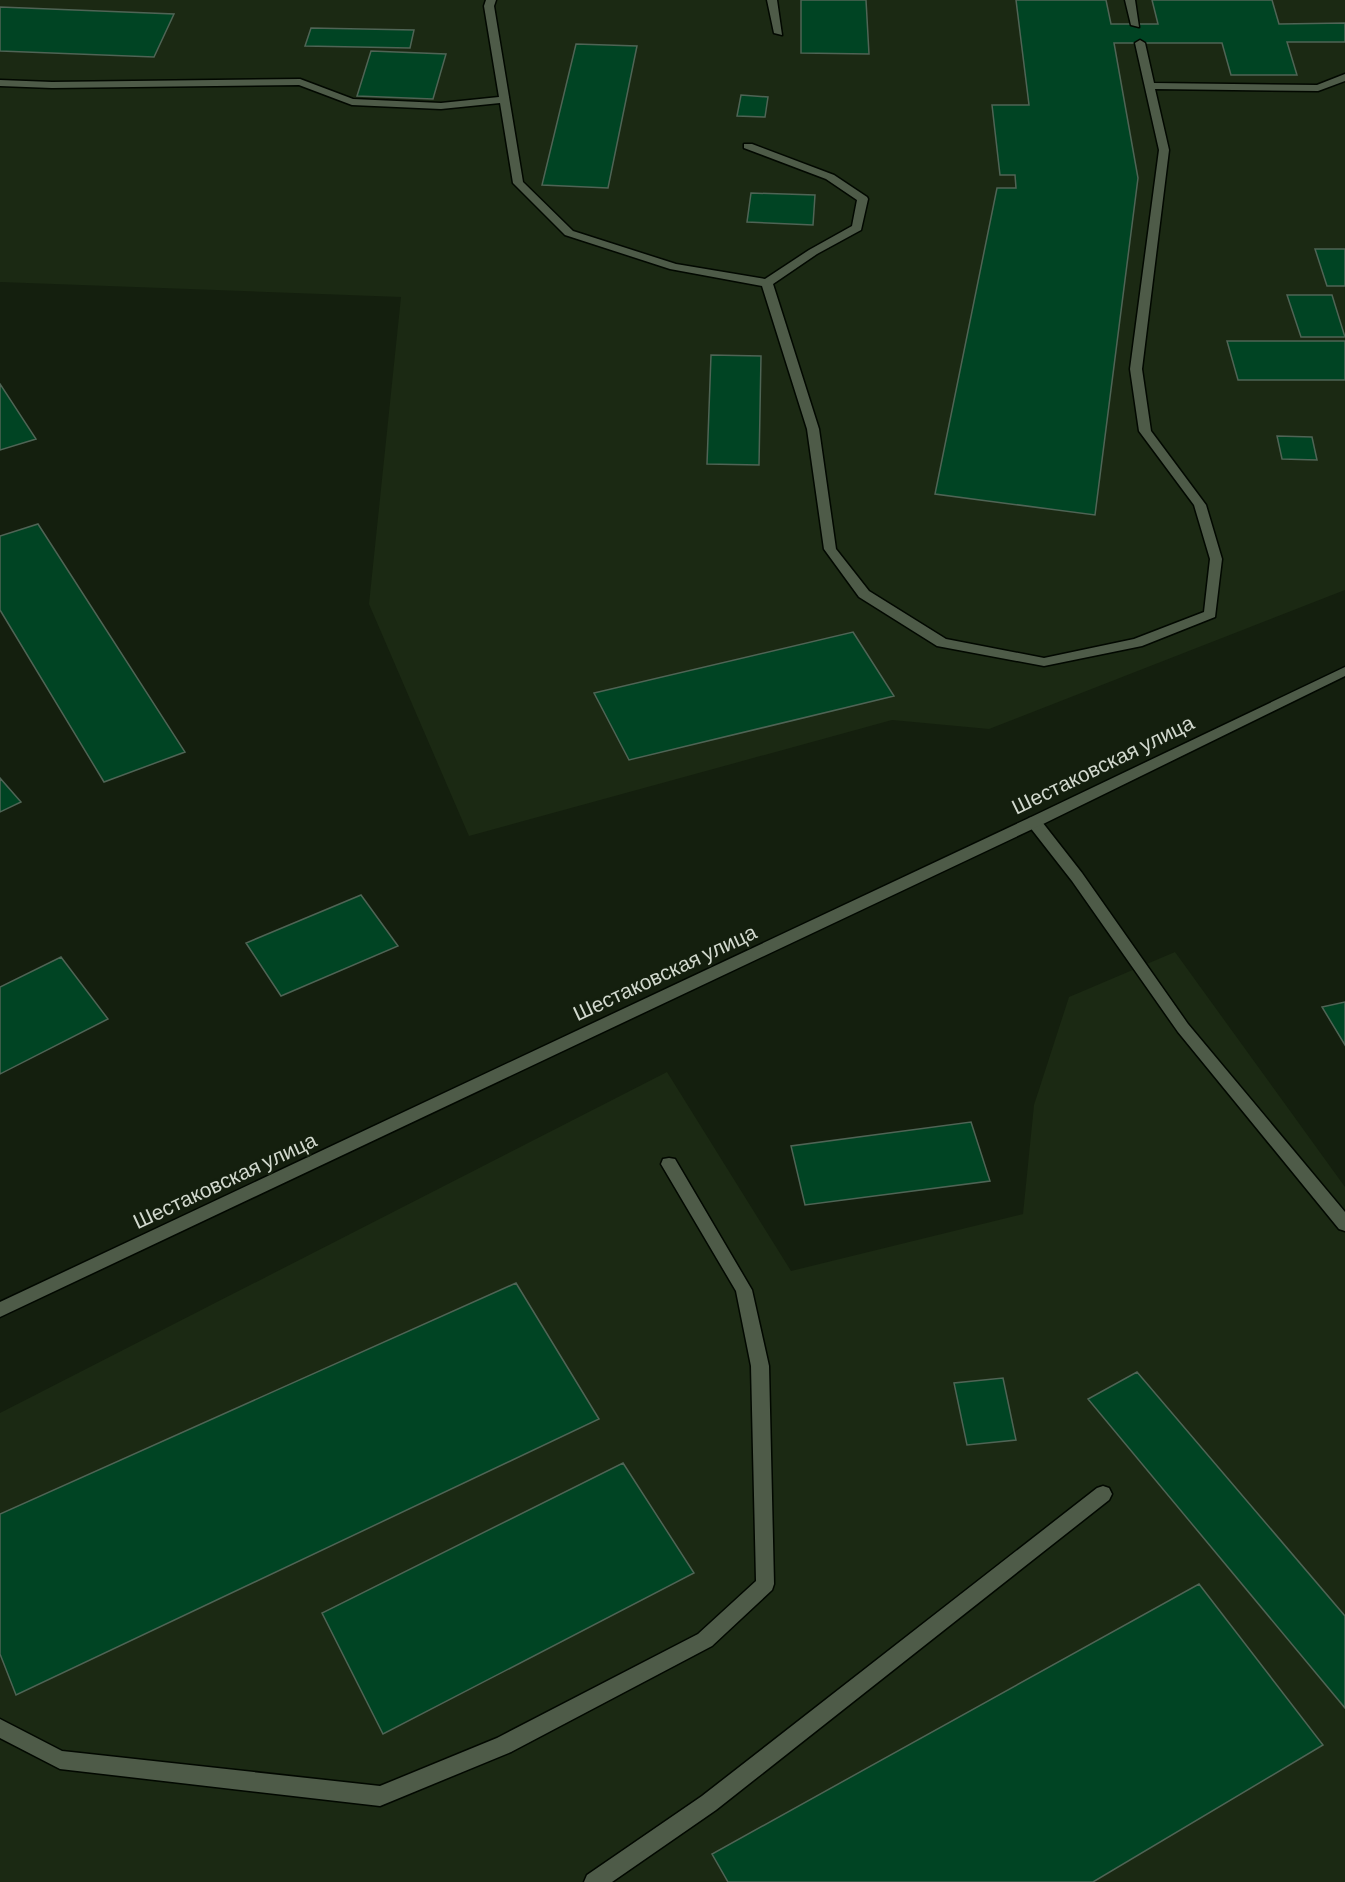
<svg xmlns="http://www.w3.org/2000/svg" width="1345" height="1882" viewBox="0 0 1345 1882" font-family="Barlow,sans-serif">
<rect width="100%" height="100%" fill="#141f0e"/>
<path fill="#1b2913" d="M0,0H1345V590L989,729L892,720L469,836L369,604L401,297L0,282Z
M1175,952L1345,1187V1882H0V1413L667,1072L791,1271L1023,1214L1034,1105L1069,997Z"/>
<path fill="#004423" stroke="#4f6455" stroke-width="1.5" d="M801,0H866L869,54L801,53Z
M1016,0H1106L1111,24H1158L1152,0H1272L1279,24L1345,23V42H1287L1297,75H1231L1222,43H1114L1138,178L1095,515L935,494L997,188H1016L1015,175H1000L992,105H1029Z
M0,7L174,14L154,57L0,51Z
M311,28L414,30L410,48L305,46Z
M576,44L637,46L608,188L542,185Z
M371,51L446,54L433,99L357,96Z
M741,95L768,97L765,117L737,116Z
M751,193L815,195L813,225L747,222Z
M1315,249H1345V286H1327Z
M1287,295H1332L1345,337H1301Z
M1227,341H1345V380H1238Z
M711,355L761,356L759,465L707,464Z
M0,384L36,439L0,450Z
M1277,436L1312,437L1317,460L1282,459Z
M38,524L185,752L104,782L0,610V536Z
M853,632L894,696L629,760L594,693Z
M0,778L21,802L0,812Z
M361,895L398,946L281,996L246,943Z
M61,957L108,1019L0,1074V987Z
M1345,1002V1045L1322,1007Z
M971,1122L990,1181L805,1205L791,1146Z
M516,1283L599,1419L16,1695L0,1654V1514Z
M1137,1372L1345,1616V1708L1088,1399Z
M1003,1378L1016,1440L967,1445L954,1383Z
M623,1463L694,1573L383,1734L322,1613Z
M1199,1584L1323,1745L1093,1882H728L712,1854Z"/>
<g fill="none" stroke-linecap="round" stroke-linejoin="round">
<defs>
<path id="lane" d="M486,0H496L494,6L523,182L573,231L676,264L765,279L809,250L852,226L857,200L826,179L744,148V144H752L834,175L867,197L868,199L861,230L817,254L773,284L819,429L836,549L869,591L946,639L1044,658L1134,639L1204,612L1210,559L1194,505L1139,431L1130,369L1159,150L1135,43L1140,40L1145,43L1154,83L1317,85L1345,74V81L1318,91L1155,89L1169,150L1142,369L1151,431L1206,505L1222,559L1215,617L1142,646L1044,666L937,646L859,597L824,549L807,429L762,286L670,269L565,235L513,183L500,103L441,109L352,105L299,85L52,88L0,86V80L52,82L300,79L353,99L441,103L499,97L484,6Z
M767,0H777L782,35L774,33Z
M1125,0H1135L1139,27L1131,25Z
M1034,817L1039,818L1082,873L1188,1024L1345,1212V1231L1339,1229L1178,1032L1072,881L1029,826L1027,822L1029,818Z
M669,1158L675,1159L752,1290L769,1366L774,1584L772,1590L712,1646L511,1752L380,1806L60,1769L0,1738V1719L62,1751L380,1786L497,1738L698,1634L756,1581L751,1366L736,1291L661,1164L663,1159Z
M1103,1486L1109,1488L1112,1494L1109,1500L716,1810L612,1882H584L587,1875L702,1796L1097,1488Z"/>
<path id="secondary" d="M1345,667V676L1039,826L0,1317V1302L1029,818Z"/>
</defs>
<use href="#lane" stroke="#020800" stroke-width="3"/>
<use href="#secondary" stroke="#020800" stroke-width="3"/>
<use href="#lane" fill="#4e5b48" fill-rule="evenodd"/>
<use href="#secondary" fill="#4e5b48" fill-rule="evenodd"/>
</g>
<g text-anchor="middle" stroke-width="4.5" stroke-linejoin="round" paint-order="stroke">
<g font-size="21" fill="#d2d9ce" stroke="#141f0e">
<text transform="translate(1103 765) rotate(-26)" y="7">Шестаковская улица</text>
<text transform="translate(665 973) rotate(-25)" y="7">Шестаковская улица</text>
<text transform="translate(225 1181) rotate(-25)" y="7">Шестаковская улица</text>
</g>
</g>
</svg>
